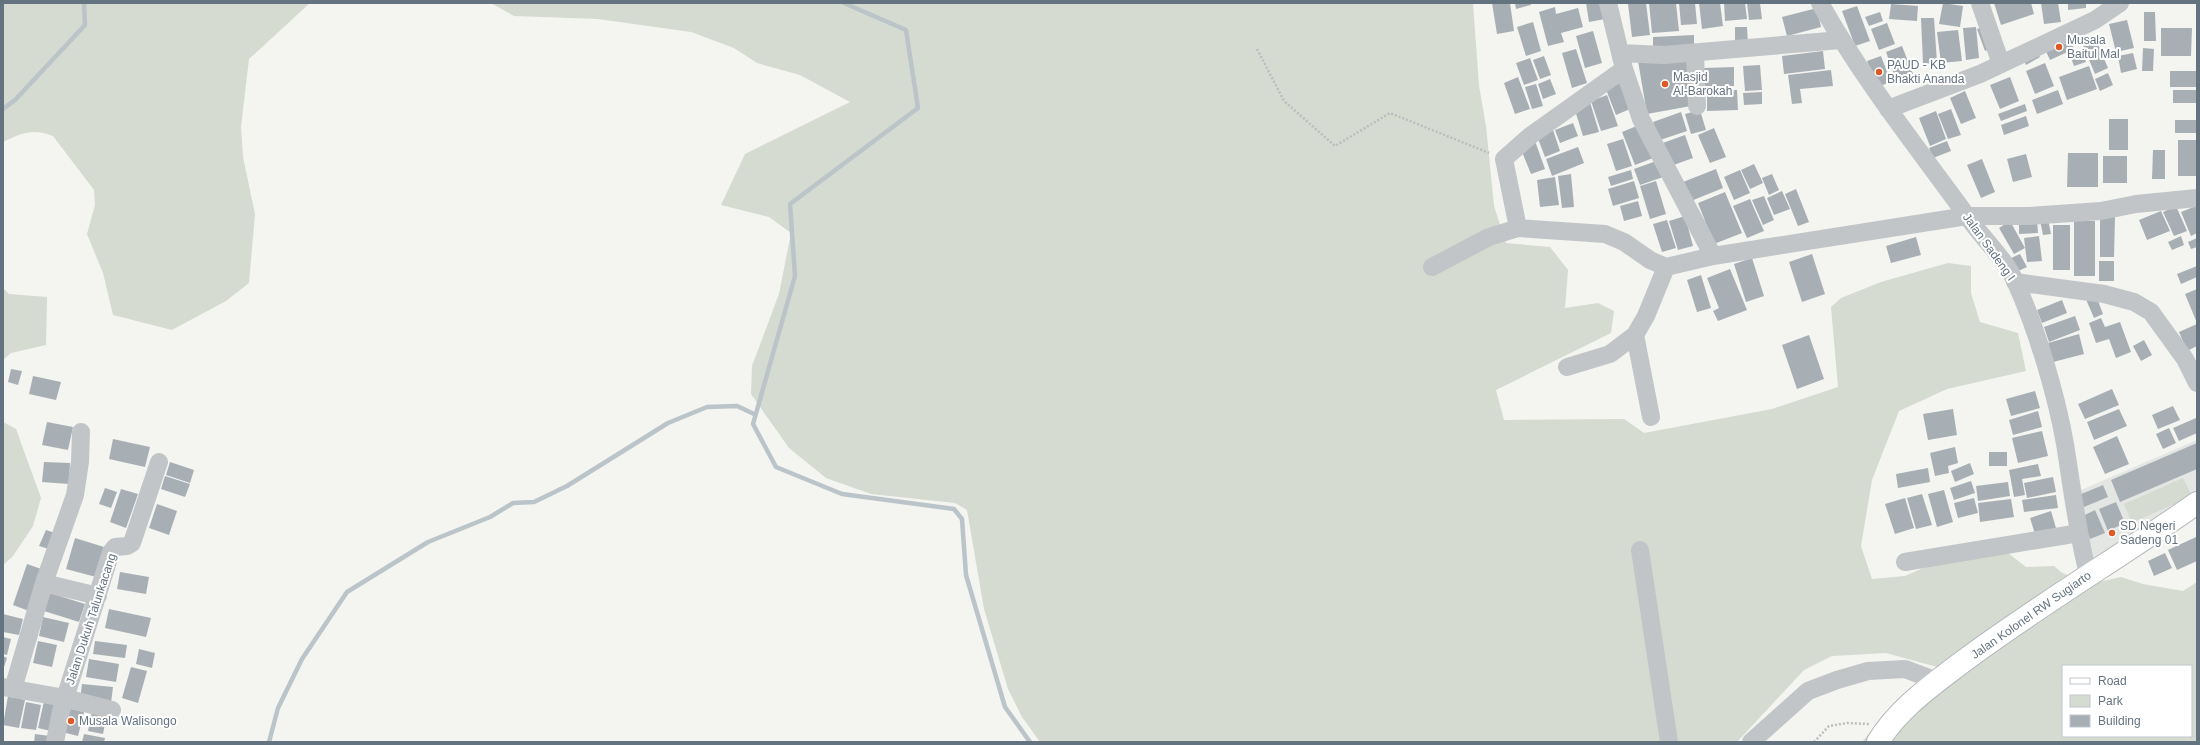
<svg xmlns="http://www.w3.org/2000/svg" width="2200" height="745" viewBox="0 0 2200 745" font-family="Arial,sans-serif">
<rect width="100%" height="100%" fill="#f4f4f0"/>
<path fill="#e4e6e4" d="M2197,440V495L2089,571L2074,493Z"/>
<path fill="#d5dbd1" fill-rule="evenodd" d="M3,3H310L249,59L241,127L243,157L255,214L249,283L226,301L172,330L113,315L103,273L87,234L95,205L94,190L53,136C34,128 21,133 3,142Z
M491,3H1473L1479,86L1486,126L1494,206L1506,243L1550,247L1568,270L1565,308L1598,303L1614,311L1611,333L1496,390L1504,420L1624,419L1644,433L1772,409L1838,387L1831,307L1841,298L1881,282L1948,263L1971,266V293L1980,322L2018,333L2026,371L1947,389L1899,411L1872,480L1861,546L1872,579L1905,576L1937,562L2008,553L2026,567L2054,566L2061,572L2086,585L2121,577L2143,584L2183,591L2197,582V742H1862L1897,700L1937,667L1886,653L1832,656L1804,670L1737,742H1040L1022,717L1008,689L984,609L967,510L955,503L871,494L826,478L789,448L751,394L752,366L779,294L791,233L769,217L721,205L745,154L850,102L800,75L757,63L734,48L691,32L598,19L514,16ZM2063,666H2191V736H2063Z
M3,288L9,294L47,297L46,345L11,353L3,360Z
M3,422L16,429L41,498L33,526L13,556L3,565Z
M2183,478L2192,496L2132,523L2124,504Z"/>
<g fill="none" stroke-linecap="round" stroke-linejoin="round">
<path stroke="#bac4c9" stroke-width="4.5" d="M844,3L906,30L918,108L790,204L795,276L753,424L776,467L842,494L954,509L962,519L966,575L1005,707L1030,742
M3,109L15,100L85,25L84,3
M269,742L278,708L302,659L347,592L428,542L490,517L513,503L534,502L567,486L668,423L707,407L737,406L754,414"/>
</g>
<path fill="#a8afb4" d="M1492,3H1510L1514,31L1497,34Z
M1515,3H1530L1531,5L1516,9Z
M1586,3H1602L1605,19L1589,22Z
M1646,3L1650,35L1632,37L1628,4Z
M1649,3H1676L1679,31L1652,33Z
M1679,3H1695L1697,24L1681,25Z
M1699,3H1720L1723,26L1702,29Z
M1724,3H1745L1747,19L1725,21Z
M1747,3H1760L1762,19L1749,20Z
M1943,3L1963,6L1960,27L1939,24Z
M1994,3H2031L2034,14L2001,25Z
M2041,3H2058L2061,22L2044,24Z
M2068,3H2086V8L2068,10Z
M1891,4L1918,6L1917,21L1889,19Z
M1857,6L1870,41L1855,46L1842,11Z
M1555,7L1556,14L1578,8L1583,27L1561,33L1564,42L1548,46L1539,12Z
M1817,8L1821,27L1787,36L1782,17Z
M1880,12L1883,21L1869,26L1865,17Z
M2144,12H2155L2156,41H2144Z
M1921,18H1934L1937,63L1923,64Z
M2127,20L2134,48L2116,52L2109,24Z
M1533,22L1541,51L1526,56L1517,27Z
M1887,23L1895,44L1879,50L1871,29Z
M1987,25L1995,47L1985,51L1977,29Z
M1735,27H1747L1748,45L1735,46Z
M1976,27L1979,58L1966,60L1963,28Z
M2161,28H2192L2191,56H2161Z
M1958,30L1962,61L1941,63L1937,32Z
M1593,31L1602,63L1585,68L1576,36Z
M2068,34L2074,49L2050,60L2043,45Z
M1694,35V50L1653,51V37Z
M2095,37L2108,68L2095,74L2082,43Z
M1902,46L1913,74L1896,80L1886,52Z
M2143,48L2154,49L2153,71H2142Z
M1576,49L1587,83L1572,88L1562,53Z
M2035,49L2040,57L2026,65L2022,56Z
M2082,50L2086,62L2074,66L2070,55Z
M1823,51L1825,69L1784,74L1782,56Z
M2133,53L2137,69L2121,73L2118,56Z
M1544,56L1551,75L1540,79L1533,60Z
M1881,56L1891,82L1877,87L1867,61Z
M1530,58L1538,80L1524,85L1516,63Z
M1638,61L1687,62L1691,106L1647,114Z
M2045,63L2054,86L2035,94L2026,71Z
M1760,65L1762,90L1745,91L1743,66Z
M2089,66L2097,89L2067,100L2059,77Z
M1734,67V86L1705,87L1704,68Z
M1831,70L1833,86L1800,89L1802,103L1792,104L1788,75Z
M2170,71H2197V87H2170Z
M2108,73L2113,85L2100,91L2095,79Z
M1518,77L1530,109L1515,114L1504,83Z
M2010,77L2019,101L2000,109L1990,85Z
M1550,79L1556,94L1543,99L1538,84Z
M1619,82L1630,109L1616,115L1605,87Z
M1536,84L1543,106L1532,109L1525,87Z
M1737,90L1738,110L1707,111V91Z
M2058,90L2063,104L2037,114L2032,100Z
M2173,90H2197V103H2173Z
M1965,91L1976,118L1961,124L1950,98Z
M1762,92V104L1744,105L1743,93Z
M1607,95L1618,126L1601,131L1591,101Z
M1590,102L1599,132L1583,136L1574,107Z
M2025,104L2027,111L2001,121L1998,114Z
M1951,109L1961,135L1948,139L1938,114Z
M1700,110L1706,130L1691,134L1685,114Z
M1936,111L1946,139L1930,146L1919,118Z
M1681,112L1687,131L1660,140L1653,122Z
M2026,116L2029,126L2004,135L2001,125Z
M2109,119H2128V150H2109Z
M2175,120H2197V133H2175Z
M1573,123L1578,136L1560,143L1555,130Z
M1639,125L1653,158L1635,165L1622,132Z
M1714,128L1726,157L1710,163L1698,135Z
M1553,130L1560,151L1545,157L1537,136Z
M1685,135L1693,158L1668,167L1660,144Z
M1623,139L1632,166L1616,171L1607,144Z
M2178,140H2197V176H2178Z
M1535,141L1545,169L1531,174L1520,147Z
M1947,141L1951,151L1933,158L1929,148Z
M1578,147L1584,163L1552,176L1546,159Z
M2153,150H2165V179H2152Z
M2068,153H2098V187H2067Z
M2026,154L2032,177L2013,182L2007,159Z
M2103,156H2127V183H2103Z
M1982,159L1995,192L1981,198L1967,165Z
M1659,160L1666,176L1640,185L1634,169Z
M1754,164L1763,183L1750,189L1741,170Z
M1716,169L1723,188L1691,201L1683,182Z
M1631,170L1633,179L1611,186L1608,177Z
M1740,170L1750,193L1734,200L1724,177Z
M1571,174L1574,207L1562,208L1558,176Z
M1772,174L1779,190L1769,195L1762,178Z
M1555,177L1559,205L1540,207L1537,180Z
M1634,181L1639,198L1613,206L1608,189Z
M1656,181L1666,214L1650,219L1640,186Z
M1796,189L1809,222L1798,226L1785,194Z
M1782,191L1790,209L1774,215L1767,198Z
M1725,192L1742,233L1714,244L1698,203Z
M1764,196L1774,220L1763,225L1752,200Z
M1750,199L1764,231L1747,238L1733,206Z
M1638,201L1642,216L1624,221L1620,206Z
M2176,206L2187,231L2174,236L2163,212Z
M2196,206L2197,233L2191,236L2181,212Z
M2161,211L2170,231L2147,240L2139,220Z
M1685,216L1693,246L1678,250L1669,221Z
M2100,217H2115L2114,257H2100Z
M2048,219L2051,234L2043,235L2040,220Z
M1667,220L1676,248L1662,252L1653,224Z
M2037,220L2038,233L2019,234V222Z
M2010,221L2025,248L2014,254L1999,228Z
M2074,221H2095V276H2074Z
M2053,225H2070V270H2053Z
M2039,236L2042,261L2027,262L2024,238Z
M2181,236L2184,245L2172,250L2168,242Z
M1916,237L1921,255L1891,263L1886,246Z
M2197,238V247L2191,249L2188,242Z
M1812,254L1825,294L1802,302L1789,262Z
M2020,254L2027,267L2016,272L2009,259Z
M1752,258L1764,296L1746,302L1734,264Z
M2099,261H2114V281H2099Z
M2197,266V277L2181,284L2177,274Z
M1730,269L1747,310L1718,321L1713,311L1719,308L1707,278Z
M1701,275L1711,308L1697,312L1687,280Z
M2197,289V323L2185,294Z
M2095,293L2103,314L2094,318L2085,297Z
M2062,300L2067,313L2042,323L2037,310Z
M2075,316L2080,330L2049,342L2044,327Z
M2101,318L2105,327L2120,322L2131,352L2116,358L2109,339L2096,343L2089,323Z
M2197,324V346L2187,351L2179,332Z
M2079,334L2084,354L2053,362L2048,343Z
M1809,335L1824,379L1797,389L1782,345Z
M2144,340L2152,355L2141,361L2133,346Z
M11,369L22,371L18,385L8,382Z
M33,376L61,382L56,400L29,394Z
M2112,389L2119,405L2085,419L2078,404Z
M2035,391L2040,408L2011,416L2006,399Z
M2173,406L2180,420L2158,429L2152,415Z
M1953,409L1957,435L1928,440L1923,414Z
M2119,409L2127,426L2094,440L2087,422Z
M2038,411L2042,427L2013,435L2009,420Z
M2196,418L2197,433L2179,441L2173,428Z
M47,422L73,427L68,450L42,445Z
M2169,428L2176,443L2163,449L2156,434Z
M2042,431L2048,456L2018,463L2012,438Z
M2117,436L2129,464L2105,474L2093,447Z
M113,439L150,447L145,467L109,459Z
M2197,443V469L2120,502L2111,480Z
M1955,447L1958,463L1948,466L1949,473L1935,476L1930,453Z
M1989,452H2007V466H1989Z
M44,462L70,463L69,484L42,482Z
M170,462L194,470L190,483L166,475Z
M1970,463L1974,474L1955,482L1951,471Z
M2038,464L2041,476L2022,479L2025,495L2014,497L2009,470Z
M1928,468L1930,482L1898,488L1896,474Z
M165,476L190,484L185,497L161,489Z
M2053,477L2056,492L2027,498L2024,483Z
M1971,481L1975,493L1954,500L1950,488Z
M2008,482L2010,496L1978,501L1976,486Z
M2103,485L2108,497L2084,507L2079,495Z
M105,488L117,492L111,508L99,504Z
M121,489L138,494L126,528L110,522Z
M1944,490L1953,522L1937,527L1928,494Z
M1922,494L1932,525L1916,529L1907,498Z
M2056,495L2058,508L2024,512L2022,500Z
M1905,498L1914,528L1895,534L1885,504Z
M1974,498L1978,513L1958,518L1954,503Z
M2011,499L2014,517L1980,522L1978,503Z
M2116,502L2125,523L2108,531L2099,509Z
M157,504L177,511L169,535L149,528Z
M2095,510L2105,533L2090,539L2081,517Z
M2051,511L2056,528L2035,534L2030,518Z
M46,530L55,533L49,549L39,546Z
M2196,537L2197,561L2177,570L2168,550Z
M75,538L104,547L96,577L66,569Z
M2165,553L2172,568L2154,576L2148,561Z
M27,564L44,570L29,611L13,605Z
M120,572L149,577L146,594L117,589Z
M50,593L85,604L79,622L44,611Z
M109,609L151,618L146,637L105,628Z
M3,614L23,619L19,635L3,632Z
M43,617L69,623L64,642L39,636Z
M3,637L11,639L7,655L3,654Z
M38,641L57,645L52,667L33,663Z
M95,641L127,645L125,658L93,654Z
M139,649L155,653L152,668L136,664Z
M3,656L7,658L3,670Z
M89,659L119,664L116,682L86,677Z
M131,667L147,671L138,703L122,698Z
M82,684L113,687L111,703L80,700Z
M8,696L25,700L19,728L3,725Z
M45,697L58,700L51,731L38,728Z
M26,702L41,705L36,730L21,728Z
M63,707L84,712L78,736L58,731Z
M92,711L107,714L103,734L88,731Z
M35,734L50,736L49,742H34Z
M84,734L105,738L104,742H82Z"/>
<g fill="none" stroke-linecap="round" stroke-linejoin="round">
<defs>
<path id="secondary" d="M1878,742C1898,709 1931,686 1961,663C2037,606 2119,558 2197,503"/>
</defs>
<use href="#secondary" stroke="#b4b8bc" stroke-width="24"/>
<path stroke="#bbbdbf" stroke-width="2.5" stroke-dasharray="2 2" stroke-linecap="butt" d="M1257,49L1284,101L1335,146L1390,113L1489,153
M1814,742L1829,726L1847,723L1869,724"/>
<path stroke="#c2c5c8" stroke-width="18" d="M1608,3L1624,69L1641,119L1713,256
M1820,3C1862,78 1916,146 1967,216C1982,238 2005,258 2016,283C2037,330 2056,393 2065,444C2072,487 2077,531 2088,574
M1980,3L2001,64
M1621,53L1664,55L1841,40
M1695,53L1697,106
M1888,109L1980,74L2095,20L2120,3
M1518,228L1605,234L1624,242L1650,260L1666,267L1713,256L1967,216H2029L2101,211L2136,204L2197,198
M1432,267L1489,237L1518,228L1504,159L1530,136L1624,69
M2015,282L2104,294L2134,302L2151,312L2185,359L2197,383
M1567,367L1610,354L1635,335
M1651,417L1635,335L1646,316L1666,267
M1640,550L1669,742
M1905,562L2079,533
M44,583L98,596
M3,687L65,698L112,710
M13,689L44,583L75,495L80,462L81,432
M55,742L61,711L111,552L115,547L127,546L132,543L159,462
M1751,742L1808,691L1837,680L1868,671L1905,669L1937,681"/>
<use href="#secondary" stroke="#fff" stroke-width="22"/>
</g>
<g fill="#dc5928" stroke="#fff" stroke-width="1.5">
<circle cx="2059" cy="47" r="4"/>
<circle cx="1879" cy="72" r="4"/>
<circle cx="1665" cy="84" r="4"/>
<circle cx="2112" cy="533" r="4"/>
<circle cx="71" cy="721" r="4"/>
</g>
<g text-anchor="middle" stroke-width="4" stroke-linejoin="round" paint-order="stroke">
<g font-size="12" fill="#647380" stroke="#fff" text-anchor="start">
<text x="2067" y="44">Musala<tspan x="2067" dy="14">Baitul Mal</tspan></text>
<text x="1887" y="69">PAUD - KB<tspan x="1887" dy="14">Bhakti Ananda</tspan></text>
<text x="1673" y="81">Masjid<tspan x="1673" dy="14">Al-Barokah</tspan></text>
<text x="2120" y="530">SD Negeri<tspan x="2120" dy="14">Sadeng 01</tspan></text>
<text x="79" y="725">Musala Walisongo</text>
</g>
<g font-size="12" fill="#647380" stroke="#fff">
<text transform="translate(1989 247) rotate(54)" y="4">Jalan Sadeng I</text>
<text transform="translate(2031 615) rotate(-35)" y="4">Jalan Kolonel RW Sugiarto</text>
<text transform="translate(91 619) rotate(-72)" y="4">Jalan Dukuh Talunkacang</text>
</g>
</g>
<rect width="2200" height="745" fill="none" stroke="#647380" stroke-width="8"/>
<rect x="2062" y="665" width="130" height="72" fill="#ffffff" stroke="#c1c7cc"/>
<rect x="2070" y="678" width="20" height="6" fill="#ffffff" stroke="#c1c7cc"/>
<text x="2098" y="685" font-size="12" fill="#647380">Road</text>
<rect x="2070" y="695" width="20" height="12" fill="#d5dbd1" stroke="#c1c7cc"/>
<text x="2098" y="705" font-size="12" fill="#647380">Park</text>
<rect x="2070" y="715" width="20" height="12" fill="#a8afb4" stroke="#c1c7cc"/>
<text x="2098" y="725" font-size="12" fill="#647380">Building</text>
</svg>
